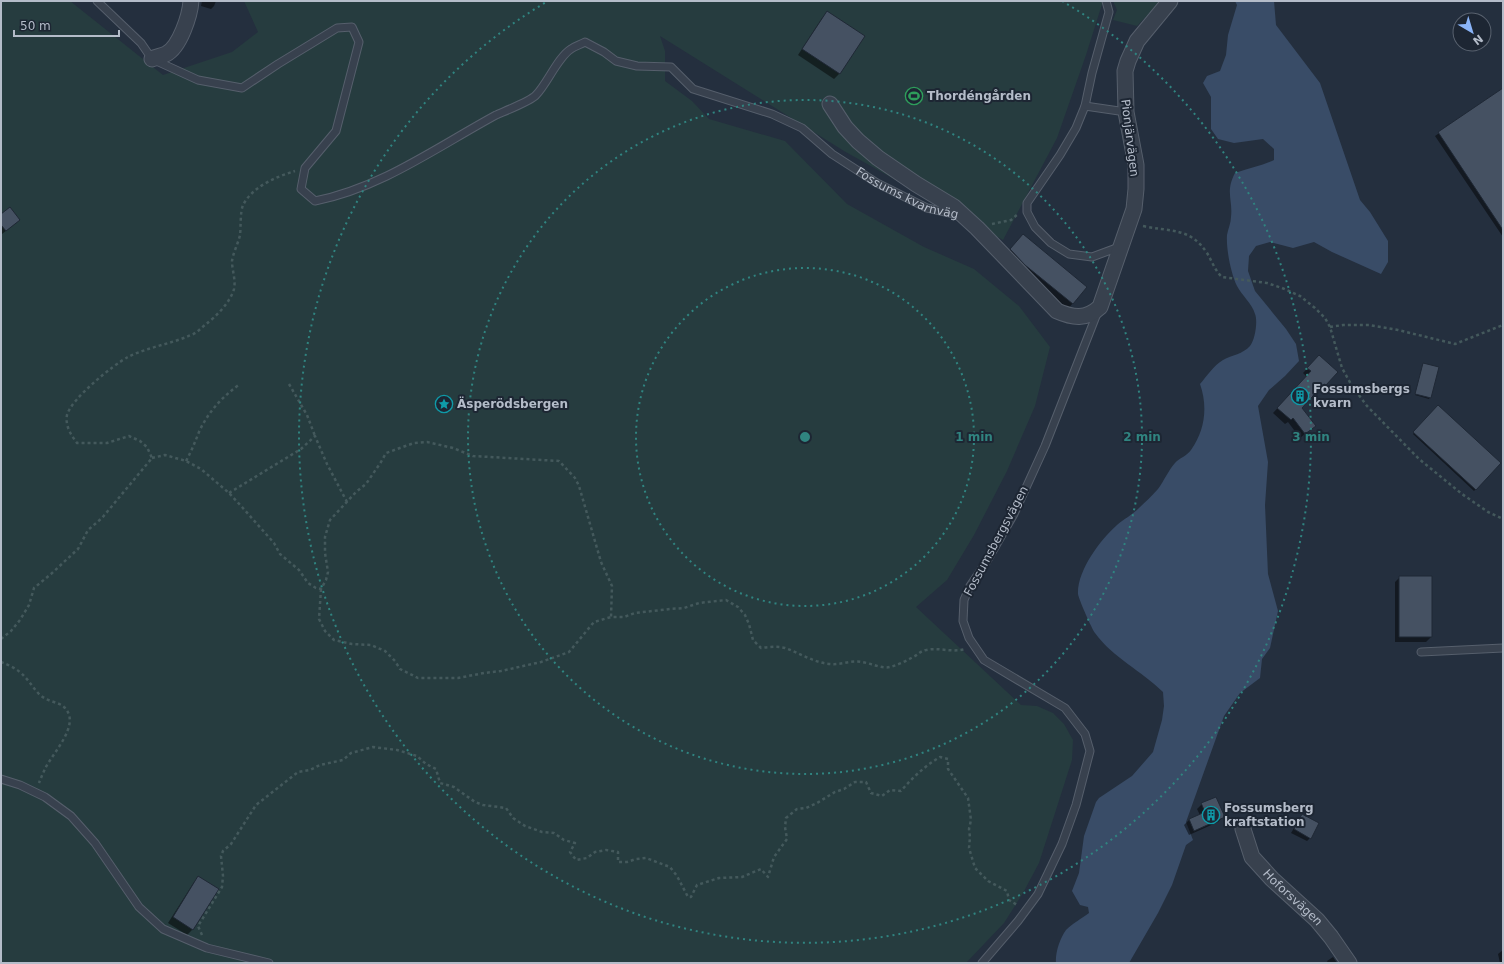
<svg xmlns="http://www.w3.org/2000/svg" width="1504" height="964" viewBox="0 0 1504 964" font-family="'DejaVu Sans',sans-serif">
<rect width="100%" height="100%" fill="#242f3e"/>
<path fill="#263c3f" d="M1,1H70L163,75L232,52L258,32L244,1H1103L1086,55L1057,138L1003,240L844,151L660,36L665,51V81L692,101L709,119L785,141L847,204L924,247L974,269L1019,306L1050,347L1035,406L1007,471L974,535L947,580L916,607L1021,705L1037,706L1053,713L1064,724L1073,740L1072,760L1039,863L1023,893L1004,923L966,963H1Z
M1113,1H1161L1137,26L1113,20L1117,10Z"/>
<path fill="#394c67" d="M1235,1H1274L1276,25L1320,83L1360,200L1370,212L1388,241V262L1381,274L1332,252L1314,242L1293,248L1270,242L1256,246L1249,256L1248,271L1255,291L1286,329L1296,344L1299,361L1285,376L1269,390L1258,406L1268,462L1265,505L1268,574L1278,611L1270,648L1262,659L1260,678L1240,693L1224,716L1186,822L1193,840L1186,845L1172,885L1158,913L1129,963H1056C1055,953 1060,938 1066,930C1072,924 1082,918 1089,913L1088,907L1080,905L1072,891L1079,873L1084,836L1096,802L1099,798L1132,776L1153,752L1162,720L1164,706L1163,692C1142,671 1113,658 1095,633C1092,629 1079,600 1078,594C1077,571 1100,540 1117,525C1124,519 1132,515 1139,508C1145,502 1152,496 1158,489C1164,481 1168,471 1175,463C1179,458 1187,456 1191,450C1205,430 1208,407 1200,384C1207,376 1214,365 1223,360C1232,355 1243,354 1250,346C1255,340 1258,321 1255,314C1252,303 1242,296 1237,286C1231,274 1226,249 1227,235C1228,229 1231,223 1231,217C1233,199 1225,192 1235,173C1248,168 1261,166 1274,160V149L1263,139L1234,143L1218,139L1211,129V97L1203,83L1207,76L1220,71L1226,55L1228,35L1237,5Z"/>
<path fill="#0007" d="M202,1H216L214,6L211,9L201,6Z
M827,13L863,36L839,74L834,79L798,55L822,18Z
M1503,89V237L1435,136Z
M1,215L16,223L2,234L1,232Z
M1023,235L1086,287L1068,309L1020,270L1006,255Z
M1319,356L1325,384L1320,389L1319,388L1301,408L1310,430L1300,438L1288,422L1285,424L1273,413L1307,377L1303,373Z
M1423,365L1430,397L1429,399L1415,395Z
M1438,407L1500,463L1474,491L1413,434Z
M1400,577L1431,637L1426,642H1395V582Z
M1202,804L1223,817L1218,822L1189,835L1184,825L1189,820L1200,815L1197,809Z
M1302,815L1310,838L1307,841L1291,833Z
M199,877L192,930L187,935L168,923L194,882Z
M1503,950V963H1500L1498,954Z
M1333,957L1337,963H1328L1327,961Z"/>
<path fill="#455162" stroke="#1f2835" d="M827,11L865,36L840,74L802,49Z
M1503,88V230L1438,132Z
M10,207L20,220L6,231L1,225V214Z
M1023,234L1087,287L1073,304L1025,265L1010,249Z
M1319,355L1338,372L1326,385L1324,384L1302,408L1316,426L1305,434L1293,418L1291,420L1277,408L1311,371L1307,368Z
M1423,363L1439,367L1431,398L1415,394Z
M1438,405L1501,463L1476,490L1413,432Z
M1399,576H1432V637H1399Z
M1216,797L1225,817L1194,831L1189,819L1205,812L1201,803Z
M1302,814L1319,823L1311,839L1294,829Z
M198,876L219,889L193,930L173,917Z"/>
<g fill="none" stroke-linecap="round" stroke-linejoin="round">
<defs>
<g id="service">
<path id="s1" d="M97,1L141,43L152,59L198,80L242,88L278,64L337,28L352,27L359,42L336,131L305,168L301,189L315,201C381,188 437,147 496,115C505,111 531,101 536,95C547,84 558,57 571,49C575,46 580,45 585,42L604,52L616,61L637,66L671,67L693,89L772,114L802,128L832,154L877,183L927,208L959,215"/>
<path d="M1106,1L1109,12L1092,73L1085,106L1076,128L1060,155L1027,203V212L1035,227L1051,243L1069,254L1092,257L1119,247"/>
<path d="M1085,106L1126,112"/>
<path d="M1421,652L1503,648"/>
<path d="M1,779L20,785L45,797L71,816L95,843L139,907L163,929L207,948L269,963"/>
<path d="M982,963L1018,921L1038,894L1062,844L1076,805L1090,751L1085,734L1065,708L984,660L969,638L963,621L964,600L970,586L987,561L1014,514L1045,446L1098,311"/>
</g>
<g id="minor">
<path d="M152,59C156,57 162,56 166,54C180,47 190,15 191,1"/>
<path d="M830,104L845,127L858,141L878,158L916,184L954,207L977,228L1057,311C1073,318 1086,320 1100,307L1134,209L1136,189V165L1126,112L1125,71L1128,61L1137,41L1170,1"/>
<path id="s2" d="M1243,829L1252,857L1272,879L1317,920L1331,937L1349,963"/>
</g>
</defs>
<use href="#service" stroke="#565f6c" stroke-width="9"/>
<use href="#minor" stroke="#565f6c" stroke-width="17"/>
<path stroke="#44595c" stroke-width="2.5" stroke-dasharray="3 3" stroke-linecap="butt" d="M992,224L1011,220L1018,214
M1143,226C1170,232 1190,227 1207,253C1212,261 1215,271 1222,277L1267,283L1282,288L1300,296L1315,308L1325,318L1330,327L1342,368L1352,386L1367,406L1419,459L1462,494L1488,512L1503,519
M1330,327L1343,325H1369L1398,330L1455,344L1503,325
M289,384L307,415L315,436
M152,458L165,455L186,461L201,469L229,493L242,507L274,543L280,554L299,570L308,583L316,588L321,589L326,580L328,572L325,553V537L330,520L356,492L366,484L381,462L386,453L414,443L427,442L453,448L473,456L559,461L575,478L579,486L601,562L612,586L611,617H624L635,613L670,609L684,608L699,603L726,600L738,607L745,615L749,624L753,640L761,648C769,647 777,646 785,648C800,653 814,663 831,664C841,665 851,660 861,662C871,663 881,669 890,667C898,665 906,661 913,657C918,655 920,651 926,650C939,647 951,653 965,649
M186,461C192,450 195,442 199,432C208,412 222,397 240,384
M229,493L301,449L315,436L327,464L347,502
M321,589L319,619L325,631L334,640L352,644L371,645L385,651L395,661L400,669L418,678H458L484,673L501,671L541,662L569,652L594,622L611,617
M1,639L11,631L20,620L29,605L34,588L51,574L78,549L88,530L102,518L152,458L147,447L140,441L129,436L107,443H77C71,435 65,426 67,415C71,399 113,365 128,357C148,347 171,344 191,335C197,333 201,328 206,324C216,317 231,301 234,289C236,280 232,270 232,261C233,253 238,244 240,235C241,227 240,212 243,205C253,186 276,177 295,171
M1,662C9,665 19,670 24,676C30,682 34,689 40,695C48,702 59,702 64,707C82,724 53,752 45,769C43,773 41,778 39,783
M202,935L198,926L222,887L223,876L221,856L223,851L231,844L256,805L298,772L310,770L320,765L343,760L351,753L373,747L397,750L417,756L426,764L436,769L440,783L454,787L475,802L483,805L506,808L513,818L525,826L542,832L554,833L564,840L575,843L570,852L576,860L587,858L595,852L606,850L618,852V862H627L636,859L646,858L670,867L677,876L688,897H691L697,885L719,878L742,877L761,869L768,877L774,857L787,839L785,827L786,818L797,809L806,808L817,803L835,792L844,789L855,782H866L871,793L882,796L890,790L901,791C913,777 925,766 940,757L948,759V769L968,798L971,820L969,829L970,837L969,848L975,868L988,881L1007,891L1009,900L1017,905"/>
<use href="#service" stroke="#38414e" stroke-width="7"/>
<use href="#minor" stroke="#38414e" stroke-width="15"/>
</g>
<g fill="none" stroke="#308480" stroke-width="2" stroke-dasharray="2 4">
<circle cx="805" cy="437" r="169"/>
<circle cx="805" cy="437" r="337"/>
<path d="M1062 1A506 506 0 1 1 548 1"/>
</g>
<defs>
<symbol id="stadium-ring" viewBox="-11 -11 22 22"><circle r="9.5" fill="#1d2633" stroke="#2e9e5b" stroke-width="1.5"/><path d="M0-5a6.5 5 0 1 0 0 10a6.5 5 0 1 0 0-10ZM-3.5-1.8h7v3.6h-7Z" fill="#2e9e5b"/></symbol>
<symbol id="building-ring" viewBox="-11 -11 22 22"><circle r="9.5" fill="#1d2633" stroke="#0f9aa8" stroke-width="1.5"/><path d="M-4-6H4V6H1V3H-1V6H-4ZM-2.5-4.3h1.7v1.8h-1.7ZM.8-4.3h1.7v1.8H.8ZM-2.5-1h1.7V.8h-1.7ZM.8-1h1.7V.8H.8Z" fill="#0f9aa8"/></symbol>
<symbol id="sight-ring" viewBox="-11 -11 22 22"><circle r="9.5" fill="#1d2633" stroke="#0f9aa8" stroke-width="1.5"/><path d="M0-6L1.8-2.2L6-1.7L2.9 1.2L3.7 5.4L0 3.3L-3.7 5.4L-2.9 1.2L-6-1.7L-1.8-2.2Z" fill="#0f9aa8"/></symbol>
</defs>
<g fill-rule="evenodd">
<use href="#stadium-ring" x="904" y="86" width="20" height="20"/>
<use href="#building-ring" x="1290" y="386" width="20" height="20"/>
<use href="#sight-ring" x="434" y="394" width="20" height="20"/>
<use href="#building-ring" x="1201" y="805" width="20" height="20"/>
</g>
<g text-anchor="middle" stroke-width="4" stroke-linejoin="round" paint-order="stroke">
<g font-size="12" font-weight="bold" fill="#b4bcc9" stroke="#1d2633" text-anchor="start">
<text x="927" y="100">Thordéngården</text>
<text x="1313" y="393">Fossumsbergs<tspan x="1313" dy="14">kvarn</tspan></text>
<text x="457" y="408">Äsperödsbergen</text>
<text x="1224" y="812">Fossumsberg<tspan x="1224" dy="14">kraftstation</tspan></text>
</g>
<g font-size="12" fill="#b4bcc9" stroke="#1d2633">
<text transform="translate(1130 138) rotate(83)" y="4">Pionjärvägen</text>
<text dy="4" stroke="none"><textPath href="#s1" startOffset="1184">Fossums kvarnväg</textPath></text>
<text transform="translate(996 541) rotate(-62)" y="4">Fossumsbergsvägen</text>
<text dy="4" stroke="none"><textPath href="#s2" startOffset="87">Hoforsvägen</textPath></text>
</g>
</g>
<circle cx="805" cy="437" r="6" fill="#308480" stroke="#1d2633" stroke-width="2"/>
<g font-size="12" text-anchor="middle" font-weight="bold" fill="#308480" stroke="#1d2633" stroke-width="4" stroke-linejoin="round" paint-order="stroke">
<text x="974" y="441">1 min</text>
<text x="1142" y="441">2 min</text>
<text x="1311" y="441">3 min</text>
</g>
<rect width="1504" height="964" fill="none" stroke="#b4bcc9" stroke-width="4"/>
<g transform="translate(1472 32) rotate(142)"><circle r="19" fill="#1d2633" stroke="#59626f"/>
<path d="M0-3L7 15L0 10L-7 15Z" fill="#8ab4f8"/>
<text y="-6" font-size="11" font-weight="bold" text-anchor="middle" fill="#b4bcc9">N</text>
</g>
<path d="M14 30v6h105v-6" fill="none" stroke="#b4bcc9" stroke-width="2"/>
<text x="20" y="30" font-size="12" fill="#b4bcc9" stroke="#1d2633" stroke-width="3" paint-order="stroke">50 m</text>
</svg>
